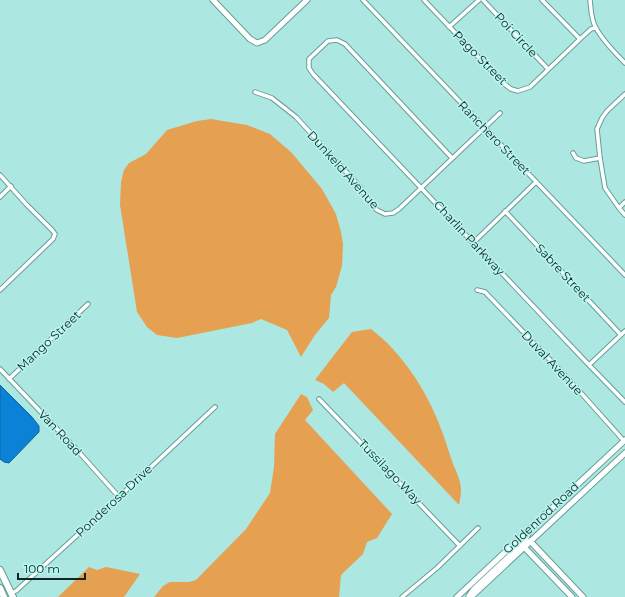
<svg xmlns="http://www.w3.org/2000/svg" width="625" height="597" viewBox="0 0 625 597" font-family="Montserrat,sans-serif">
<rect width="100%" height="100%" fill="#ace8e1"/>
<path fill="#e5a151" d="M211,119L247,125L270,134L292,153L322,189L336,214L341,232L343,244L342,266L336,287L331,295L329,318L315,335L301,357L287,330L261,319L252,323L177,338L157,335L147,327L137,312L120,205L121,182L124,170L129,163L146,154L167,130L197,121Z
M371,329C378,335 386,341 392,348C422,381 438,415 451,458C454,468 461,479 461,490C461,495 460,500 459,505L344,383L333,392L324,384L315,380L331,359L352,332Z
M301,394L307,397L313,410L305,420L392,514L377,538L367,542L363,554L341,575L339,597H154L163,586L170,582H189L196,580L246,529L270,493L274,467L275,434Z
M89,567L97,570L106,567L140,574L124,597H58Z"/>
<path fill="#0b82d5" stroke="#0c66a0" d="M0,385L32,417L39,426V432L9,463L4,462L0,459Z"/>
<g fill="none" stroke-linecap="round" stroke-linejoin="round">
<defs>
<path id="street" d="M363,0L625,275
M424,0L503,83L511,89L518,91L530,87L580,39L591,29L595,28
M483,0L548,69
M542,0L580,39
M590,0C591,9 591,20 596,28C603,41 615,53 625,63
M449,27L479,0
M255,92L272,98L296,117L360,187L371,204L377,210L385,214L393,213L399,209L500,113
M625,94L607,111L602,118L597,129L600,158L605,188L619,208L625,215
M573,153L576,158L584,161L600,158
M452,158L345,44L337,40L328,41L309,59V68L313,74L589,365L625,402
M0,175L26,204L52,230L55,234L53,239L0,290
M0,197L11,186
M619,208L625,202
M505,211L621,335
M473,243L536,182
M477,290L485,292L573,384L624,441
M589,365L625,331
M0,369L77,450L119,497
M9,379L88,304
M319,399L460,546
M11,593L16,591L119,497L215,407
M402,597L437,568L478,528"/>
<path id="secondary" d="M213,0L250,39L257,43L265,40L307,0
M528,534C525,539 523,542 524,547L572,597
M530,541L583,597
M469,596L474,589L519,547L521,542L520,538
M457,597L625,440
M471,597L625,453"/>
<path id="primary" d="M0,570L13,597
M0,588L4,597"/>
</defs>
<use href="#street" stroke="#659e98" stroke-width="5.5"/>
<use href="#secondary" stroke="#659e98" stroke-width="7"/>
<use href="#primary" stroke="#659e98" stroke-width="8"/>
<use href="#street" stroke="#fff" stroke-width="3.5"/>
<use href="#secondary" stroke="#fff" stroke-width="5"/>
<use href="#primary" stroke="#fff" stroke-width="6"/>
</g>
<g text-anchor="middle" stroke-width="3" stroke-linejoin="round" paint-order="stroke">
<g font-size="12" fill="#0e2624" stroke="#b9f5ef">
<text transform="translate(516 35) rotate(47)" y="4">Poi Circle</text>
<text transform="translate(480 58) rotate(45)" y="4">Pago Street</text>
<text transform="translate(494 138) rotate(46)" y="4">Ranchero Street</text>
<text transform="translate(343 170) rotate(48)" y="4">Dunkeld Avenue</text>
<text transform="translate(469 238) rotate(47)" y="4">Charlin Parkway</text>
<text transform="translate(563 273) rotate(47)" y="4">Sabre Street</text>
<text transform="translate(49 341) rotate(-43)" y="4">Mango Street</text>
<text transform="translate(552 363) rotate(47)" y="4">Duval Avenue</text>
<text transform="translate(60 433) rotate(47)" y="4">Van Road</text>
<text transform="translate(390 472) rotate(46)" y="4">Tussilago Way</text>
<text transform="translate(114 501) rotate(-43)" y="4">Ponderosa Drive</text>
<text transform="translate(541 518) rotate(-43)" y="4">Goldenrod Road</text>
</g>
</g>
<path d="M18 573v6h67v-6" fill="none" stroke="#0e2624" stroke-width="2"/>
<text x="24" y="573" font-size="12" fill="#0e2624" stroke="#b9f5ef" stroke-width="3" paint-order="stroke">100 m</text>
</svg>
